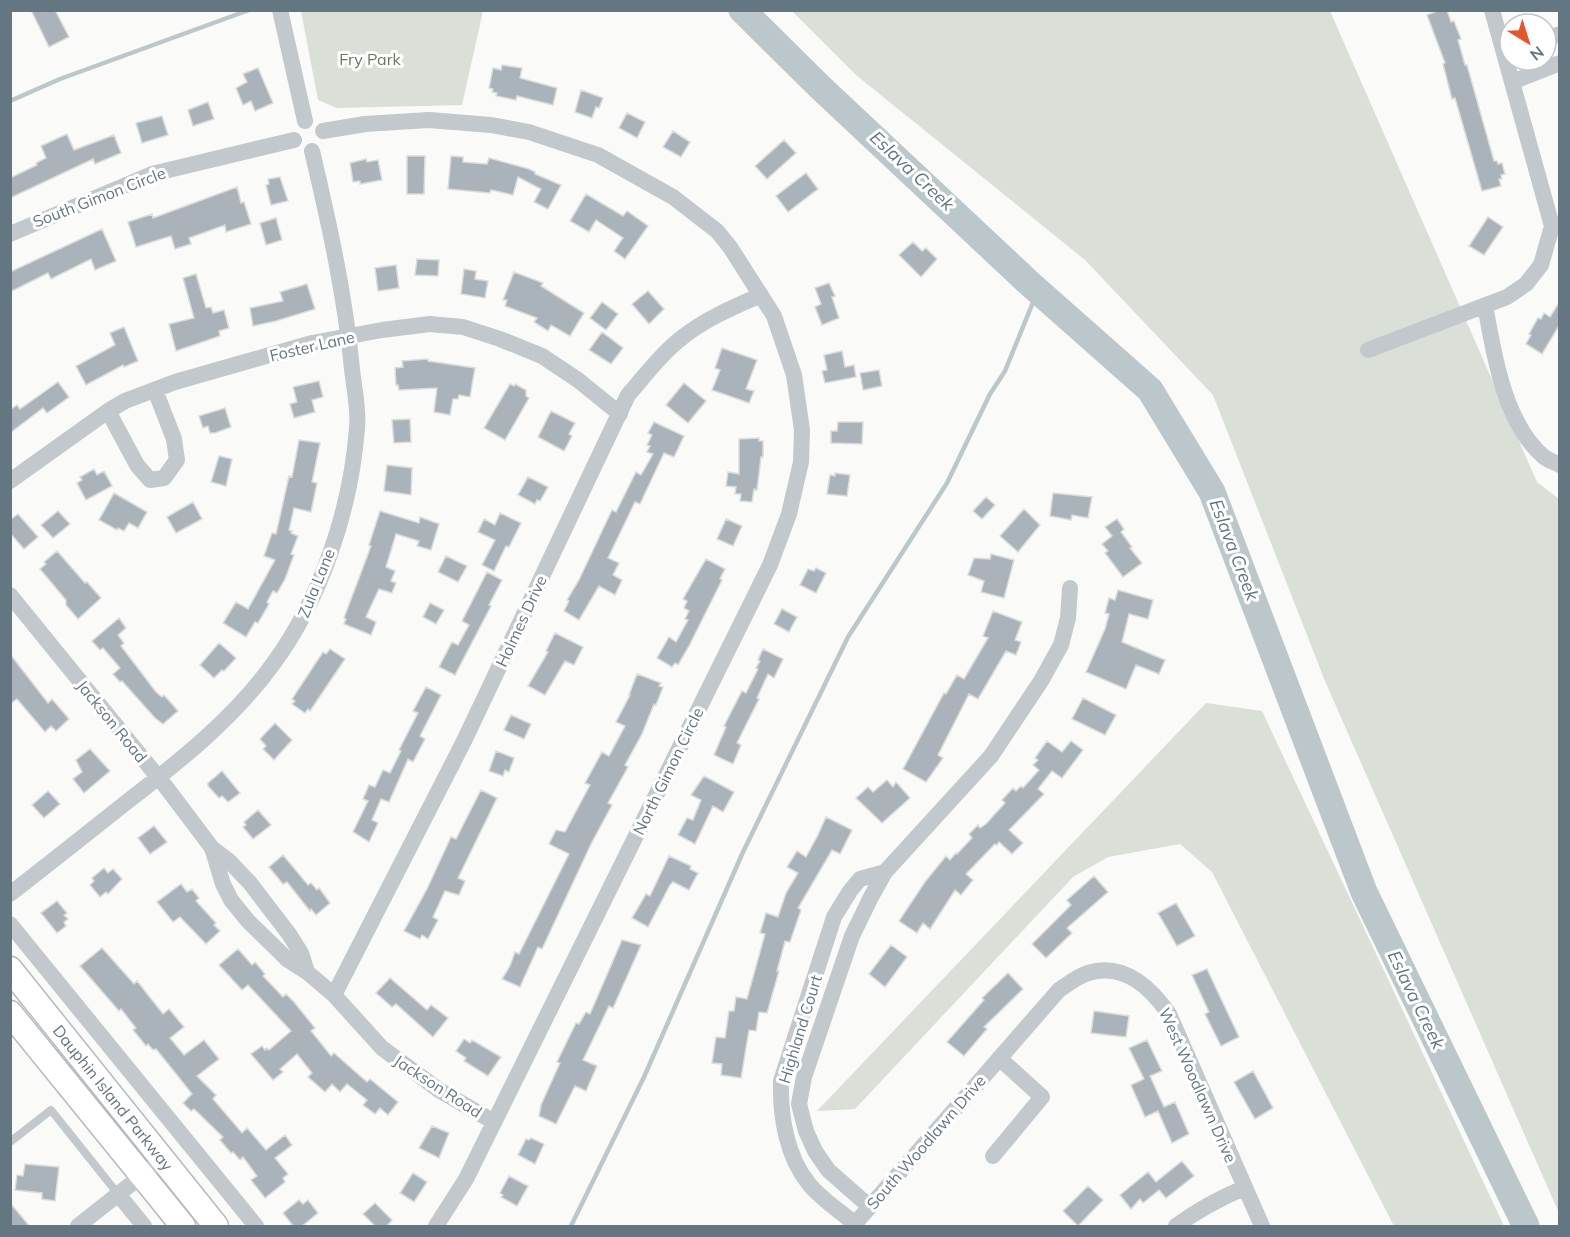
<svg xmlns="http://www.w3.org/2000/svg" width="1570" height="1237" viewBox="0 0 1570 1237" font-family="Mulish,sans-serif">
<rect width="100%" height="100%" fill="#fafaf8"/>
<path fill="#dadfd7" d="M301,11H483L462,105L337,108L318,100Z
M792,11H1330L1537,482L1559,499V1213L1325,681L1213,395L1085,260L856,75Z
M1206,703L1262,711L1504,1226H1394L1212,872L1180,844L1108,857L1073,877L855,1109L817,1111Z"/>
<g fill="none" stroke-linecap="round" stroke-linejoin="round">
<path stroke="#bbc7cb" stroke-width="4.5" d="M10,101L60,79L249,10
M571,1226L644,1077L743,852L848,637L947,483L990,394L1005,371L1038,290"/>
<path stroke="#bbc7cb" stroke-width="27" d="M742,10L821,88L1029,283L1150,390L1212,492L1364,892L1526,1226"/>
</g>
<path fill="#aab3b9" stroke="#dcdcda" stroke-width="1.5" d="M31,10H55L69,37L49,47Z
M1440,10H1447L1451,22L1454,21L1461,39L1458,40L1465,65H1467L1494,161H1497L1498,164L1502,163L1505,174L1501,175L1502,179H1499L1501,186L1482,191L1455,98L1452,99L1443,64L1445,63L1427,15Z
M502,65L522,68L520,78L557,88L553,105L517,96L516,100L496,96L497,93L492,92L493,89L489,88L493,68L501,70Z
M258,68L273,103L255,111L251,101L243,105L236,88L247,82L243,74Z
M581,90L603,98L599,108L596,107L592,118L575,112Z
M208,102L214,119L193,126L188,110Z
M627,113L645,122L637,138L619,128Z
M162,116L168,135L142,143L136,123Z
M673,131L690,142L681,157L663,147Z
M67,134L74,150L114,135L121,153L95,164L93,159L10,198V178L37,165L36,163L46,158L41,146Z
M784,140L796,153L767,179L755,166Z
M407,156H425L424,194H407Z
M451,156L463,157V162L487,164L489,158L529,169L535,172V174L561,185L548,209L534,202L541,189L518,177L513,195L491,190L490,193L448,189Z
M366,159L367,162L378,160L382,180L360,184V181L353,182L350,163Z
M806,173L818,189L788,212L776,196Z
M280,177L288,201L271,205L266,185L269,184L268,179Z
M237,187L241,203L244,202L251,224L226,232L225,225L189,238L191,244L175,249L171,236L136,247L128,222L152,214L153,218Z
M586,194L623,216L627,211L648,226L625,259L614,251L623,238L596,220L589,232L570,221Z
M1488,217L1503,227L1484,255L1469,246Z
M276,218L282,240L266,245L260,223Z
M102,229L116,261L95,270L91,259L51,279L48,273L10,292V272Z
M913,242L922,251L926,248L937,259L921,277L899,255Z
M417,259L439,260L438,276L415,275Z
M396,265L399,288L378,291L375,268Z
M464,269L476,271L475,279L488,281L485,298L461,294Z
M514,272L543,283L541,286L584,313L570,336L551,325L548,331L534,322L537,318L505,306L507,300H503Z
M196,274L206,308L211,307L213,313L224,310L229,328L219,331L220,336L176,351L169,324L194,318L183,278Z
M829,283L835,296L832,297L839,318L822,325L815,307L821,304L815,288Z
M307,284L315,309L276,321L253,326L250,308L283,301L280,292Z
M648,291L664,309L649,324L632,304Z
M1560,301V324L1542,354L1526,344L1531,335L1529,334L1538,318L1541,319L1544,313L1550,317Z
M602,302L618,314L606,330L590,318Z
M124,327L138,361L124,367L123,365L86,385L76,366L115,345L110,333Z
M602,332L623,348L611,364L589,350Z
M722,348L757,360L746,389L754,391L749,403L712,390L720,370L715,368Z
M842,351L845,367L854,365L856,377L825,383L822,371L827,370L824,355Z
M428,359V361L475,368L470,397L459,395L458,399H453L450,415L434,412L437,388L399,390L398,385H396L395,368L403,367L402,361Z
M879,370L882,386L863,390L860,373Z
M319,381L323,397L312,400L315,412L294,418L290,404L297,402L293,387Z
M58,382L69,397L47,413L43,408L10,433V410L17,405L20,409Z
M684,383L706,401L688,423L666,405Z
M510,384L514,386L515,384L526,390V396L529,398L505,440L484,428Z
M225,408L231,427L215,433H210L208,426L203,428L199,416Z
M551,411L575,423L569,434L572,436L564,451L538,437Z
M410,419L411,442L394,443L392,420Z
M654,422L684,436L674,457L664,453L640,504L635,502L608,558L619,563L613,575L622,580L615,595L599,586L579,620L564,611L569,601L567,600L579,580L612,510L616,512L636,472L641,475L653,454L647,452L650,446L647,445L652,435L648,433Z
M838,422H863L862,444L831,443V431H837Z
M759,438V441H763V457H761L757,490L754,489L752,502L740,501L741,494H735L736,487L726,486L728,472L739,474V439Z
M299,440L320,443L312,482L317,483L311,512L294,508L289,530L292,531L291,533L298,536L291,554L294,555L285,579L277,593L273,591L267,602L269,604L258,623L255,622L246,637L223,623L236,602L248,609L275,560L264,556L272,533L276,534L289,476L292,477Z
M219,456L232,459L226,486L211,482Z
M387,465L412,468L411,495L384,491Z
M94,469L97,475L104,471L112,486L86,500L77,483L82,480L80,477Z
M835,473L850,475L847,496L827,494L830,475L835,476Z
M528,477L548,487L540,501L537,500L535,504L518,495Z
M114,493L147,512L138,528L129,523L124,531L118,528L117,530L99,520Z
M1053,493L1092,497L1088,518L1072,515L1071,520L1050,516Z
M986,497L995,505L982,519L973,511Z
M193,502L202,519L176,533L167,517Z
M1024,509L1040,525L1018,552L1000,536Z
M58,511L70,524L53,538L41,525Z
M380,511L419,523L420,517L439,524L431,550L417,546L419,541L396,534L386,567L395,571L391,581L396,583L392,593L379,589L366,617L376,622L371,635L344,624L346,619L344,618L371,546L369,545Z
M500,513L521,523L509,547L506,546L494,571L482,565L495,540L478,532L484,519L495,525Z
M18,514L38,537L24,549L10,533V520Z
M726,519L742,526L733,546L717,539Z
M1117,519L1124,529L1121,532L1132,547L1130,548L1142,563L1123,577L1105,553L1108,551L1102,544L1112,536L1105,527Z
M57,551L85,583L87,582L101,598L78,619L66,605V600L40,569L46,564L44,562Z
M991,554L1014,560L1004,598L981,592L984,581L968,575L974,558L990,559Z
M446,556L467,566L458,582L438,572Z
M706,559L725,569L720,579L722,580L689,646L678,665L675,663L672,667L657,658L669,637L676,642L688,620L685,619L689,611L684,608L687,601L683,599Z
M816,568L826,573L816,593L800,585L808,569L814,571Z
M487,572L502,580L489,605L491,606L455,675L439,667L452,642L458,645L469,625L462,621Z
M1118,590L1153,600L1148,619L1129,614L1122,642L1165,660L1159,674L1136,665L1126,689L1086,672L1105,629L1109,614L1105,613L1109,598L1115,600Z
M430,603L444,610L436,624L423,617Z
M782,609L797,617L789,632L774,624Z
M993,611L1022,622L1015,640L1021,642L1016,655L1006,651L978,699L969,694L938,755L943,758L926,782L903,769L944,693L946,694L957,675L964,679L988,638L983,636Z
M119,618L126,628L118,635L124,643L121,646L156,692L162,697L164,695L178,711L163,724L155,718L122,681L120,682L113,674L120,668L103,648L100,650L92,641Z
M555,633L583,647L574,665L565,661L545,695L528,686L548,652L546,651Z
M219,643L236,658L224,671L222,670L214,678L200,665Z
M330,649L345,659L310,711L308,709L305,713L292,704L295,701L292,699L323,652L326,654Z
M763,649L783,659L774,678L768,674L757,698L759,699L737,743L741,745L733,764L714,755L726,727L724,726L742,691L746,693L758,669L756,668L760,661L758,660Z
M10,654L48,703L52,699L69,719L56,731L51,726L45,732L17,699L10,704Z
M637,674L661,683L659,686L663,687L656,705L654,704L642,734L625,765L628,767L608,803L612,805L591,844L542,949L538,947L520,987L502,979L510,966L515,952L519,954L569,854L549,844L556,830L565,832L590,785L585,783L602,752L609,756L625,726L616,722L630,695H629Z
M426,687L441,695L420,736L425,739L413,762L408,759L389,802L381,799L372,820L378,823L369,842L353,832L368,801L363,799L369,785L375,787L383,770L390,773L401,751L399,750L418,713L413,711Z
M1083,698L1116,715L1105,735L1072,719Z
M511,715L531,724L524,739L504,730Z
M275,723L292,740L274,760L263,749L266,746L260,739Z
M1047,741L1062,752L1071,741L1083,750L1062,778L1052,771L1038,789L1044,794L1009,830L1023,843L1012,854L999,842L997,845L995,844L966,874L973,880L961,895L955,890L930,929L923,923L917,933L899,921L925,882L946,856L950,860L956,853L957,854L972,838L969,834L978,825L980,828L986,824L1005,803L1002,800L1013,788L1016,791L1021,786L1023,788L1039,770L1033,765L1038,760L1035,758Z
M90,749L110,771L84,793L73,779L82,772L76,760Z
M496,751L514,758L509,772L505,770L503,776L489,771Z
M222,771L240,793L228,802L222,796L219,798L208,786V783Z
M704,776L734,792L723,812L713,806L695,844L678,835L687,818L693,820L701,800L691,795Z
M887,780L893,787L896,782L910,798L882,823L856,798L868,787L873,792Z
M481,790L497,798L458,878L465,881L459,895L445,891L433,917L438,920L428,939L422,935L420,939L404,931L427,889L451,837L456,839Z
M48,791L60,804L44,818L32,805Z
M258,810L271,825L253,839L243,827L246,825L244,822Z
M826,817L852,830L840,854L832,850L798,908L801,910L790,942L785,941L777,971H779L767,1013L759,1012L756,1031L749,1030L741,1078L721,1075L722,1064L712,1063L716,1037L725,1038L729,1011H734L736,997L747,999L765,934L760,933L766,913L778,917L786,893L798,873L787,867L797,851L806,857L818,835Z
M154,826L167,842L150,854L138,838Z
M283,855L308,885L311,883L317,890L319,888L330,903L316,915L311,909L310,911L287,882L283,884L269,867Z
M669,856L691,866L690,869L698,873L689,890L673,882L670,885L648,927L632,918L646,894L650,896Z
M104,868L108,873L113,869L122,879L108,894L106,892L100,897L90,885L94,881L92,878Z
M1094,876L1108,892L1067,928L1072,933L1046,958L1032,944L1071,905L1067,900Z
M181,884L187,892L192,889L199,898L196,901L216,923L214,925L220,931L206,944L180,917L173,922L157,902Z
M57,901L67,913L64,915L68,919L64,922L66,926L57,933L41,913Z
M1176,903L1195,936L1177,946L1158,913Z
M622,940L641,945L613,1008L609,1006L583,1060L597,1066L586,1091L575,1086L556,1124L539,1116L541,1105L560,1063L557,1062L576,1023L579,1024L586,1012L590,1014Z
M891,945L907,957L885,987L869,974Z
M102,948L134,984L137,981L163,1014L169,1009L184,1027L170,1038L184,1055L204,1040L219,1059L197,1076L216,1095L213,1099L242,1133L247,1128L266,1150L285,1135L292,1145L275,1158L288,1174L283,1178L285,1182L265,1198L251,1180L257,1176L243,1157L240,1160L233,1152L231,1153L220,1140L223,1137L194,1109L191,1111L183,1103L192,1094L177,1075L156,1049L153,1050L148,1044L146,1046L133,1030L136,1028L121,1009L119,1011L80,966Z
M238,949L252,965L255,962L265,974L263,976L283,997L286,994L294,1002L315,1028L311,1031L331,1056L334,1053L367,1082L370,1079L398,1102L388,1115L380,1108L375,1114L363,1105L367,1100L347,1084L340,1092L332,1084L325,1092L308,1077L312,1073L297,1054L280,1069L283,1072L273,1080L251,1054L262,1046L265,1050L267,1048L269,1050L291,1031L248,985L242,990L219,965Z
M1207,969L1239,1037L1221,1046L1205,1014L1209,1012L1192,975Z
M1008,973L1023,989L984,1027L987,1029L964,1056L947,1042L984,1000L982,998Z
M390,978L427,1010L431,1005L448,1018L433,1037L396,1004L392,1007L376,993Z
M1094,1011L1129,1016L1126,1037L1091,1033Z
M464,1039L470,1043L472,1040L501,1057L488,1076L464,1061L466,1058L456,1051Z
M1147,1040L1162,1071L1150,1076L1164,1107L1175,1102L1189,1134L1172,1143L1158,1111L1145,1117L1131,1085L1144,1079L1129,1048Z
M1253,1071L1273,1108L1255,1119L1234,1082Z
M432,1126L449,1133L439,1158L419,1148Z
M531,1138L544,1144L535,1164L518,1155L526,1139L529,1140Z
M1182,1161L1194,1176L1166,1198L1159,1190L1143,1203L1140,1199L1131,1209L1120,1195L1148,1172L1156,1182Z
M25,1164L59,1167L55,1201L42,1199V1193L15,1190L17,1175L23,1176Z
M413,1173L427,1182L414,1202L400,1193Z
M509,1176L528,1186L517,1206L501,1197L503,1195L500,1193Z
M1088,1186L1103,1200L1078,1226L1063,1211Z
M299,1200L303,1204L308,1200L318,1213L301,1227H294L283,1213Z
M10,1203L22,1217L30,1227H10Z
M375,1203L392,1220L386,1227H376L363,1214Z"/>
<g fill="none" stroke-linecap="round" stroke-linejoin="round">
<defs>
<g id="secondary">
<path id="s1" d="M10,969L216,1226"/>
<path d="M10,1013L183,1226"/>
</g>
</defs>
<use href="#secondary" stroke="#b3babf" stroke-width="27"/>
<path stroke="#c3c8cc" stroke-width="8" d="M10,1142L51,1110L118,1194"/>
<path stroke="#c3c8cc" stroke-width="16" d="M280,10L305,121
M1546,39L1560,34
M1512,82L1560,63
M323,131L365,124L429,120L491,125L529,132L598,155L673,197L717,231L730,247L774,316L794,375L802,430L801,462L789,514L770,565L466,1179L436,1226
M10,234L152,174L294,140
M1485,305C1494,355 1504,422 1543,456C1547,460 1554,462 1560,465
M1368,350L1507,297L1526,284L1541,265L1552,226L1492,10
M108,411L137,465L150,480L164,478L177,460L174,439L155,390
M10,481L108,411L125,401L175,382L312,343L382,330L430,324L463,327L500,339L542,356L578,380L620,414
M10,595L166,787L212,848L229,861L250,883L289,934L301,953L307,972
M212,848L223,884L231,900L248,921L288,960L307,972L334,995L382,1048L439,1090L494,1122
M10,894C50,863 89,832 128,801C180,761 234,718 273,664C321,599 351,509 357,428C359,409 354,388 352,369C345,295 329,223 312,151
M10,924L256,1226
M334,995L464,741L628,395C644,377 660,355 679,340C703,320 733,307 761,295
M993,1156L1042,1097L999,1058
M118,1194L144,1226
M870,1207L828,1170L815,1151L806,1131L799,1104L804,1077L852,936L871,897L885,872L991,756L1041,681L1061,645L1068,618L1070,588
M855,1224C840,1211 821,1199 809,1184C786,1156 780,1115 781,1081L834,917L850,891L860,879L885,872
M78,1226L150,1169
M853,1226L1059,990C1068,984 1078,976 1088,973C1124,962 1150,987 1169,1014L1262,1226
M1176,1226C1198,1210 1220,1198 1244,1188"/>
<use href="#secondary" stroke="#fff" stroke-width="24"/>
</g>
<g text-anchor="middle" stroke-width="6" stroke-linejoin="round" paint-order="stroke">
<g font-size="16" fill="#687a64" stroke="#fff">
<text x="370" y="65">Fry Park</text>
</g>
<g font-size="16" fill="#657683" stroke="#fff">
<text transform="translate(99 197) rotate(-21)" y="6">South Gimon Circle</text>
<text transform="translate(312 346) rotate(-13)" y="6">Foster Lane</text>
<text transform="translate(316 583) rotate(-68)" y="6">Zula Lane</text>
<text transform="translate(521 621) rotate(-65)" y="6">Holmes Drive</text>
<text transform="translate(112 721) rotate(51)" y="6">Jackson Road</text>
<text transform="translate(668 771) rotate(-64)" y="6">North Gimon Circle</text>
<text transform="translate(800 1029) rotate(-73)" y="6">Highland Court</text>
<text transform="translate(1198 1085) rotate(66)" y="6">West Woodlawn Drive</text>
<text transform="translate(438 1086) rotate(33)" y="6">Jackson Road</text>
<text dy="6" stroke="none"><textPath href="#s1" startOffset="165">Dauphin Island Parkway</textPath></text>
<text transform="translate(926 1142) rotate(-49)" y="6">South Woodlawn Drive</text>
</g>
<g font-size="18" font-style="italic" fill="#60757c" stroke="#fff">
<text transform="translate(912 171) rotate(43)" y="6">Eslava Creek</text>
<text transform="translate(1234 550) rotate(69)" y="6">Eslava Creek</text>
<text transform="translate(1416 1000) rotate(64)" y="6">Eslava Creek</text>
</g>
</g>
<rect width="1570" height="1237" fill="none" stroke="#657683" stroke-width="24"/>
<g transform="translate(1528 42) rotate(142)"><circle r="28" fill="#ffffff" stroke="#c1c8cd" stroke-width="1.5"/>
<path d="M0-4.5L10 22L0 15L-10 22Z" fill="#e4572e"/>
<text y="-9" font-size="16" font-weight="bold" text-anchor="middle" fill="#657683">N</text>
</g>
</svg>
